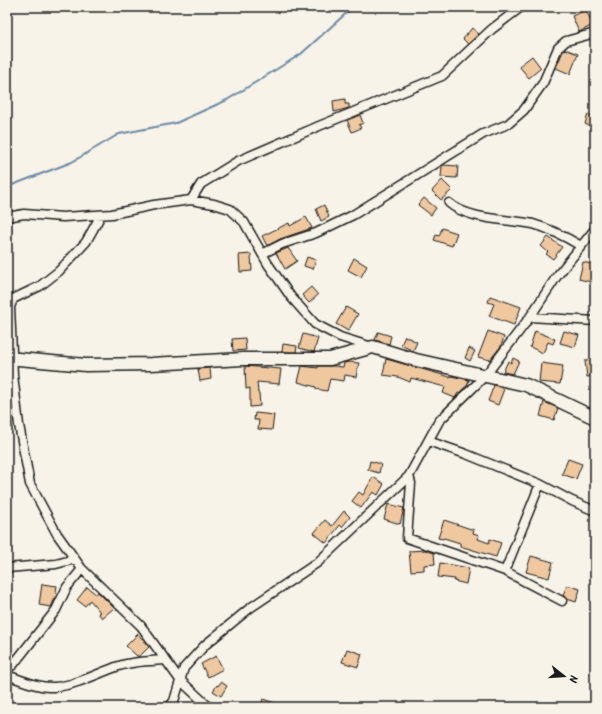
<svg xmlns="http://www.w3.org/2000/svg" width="602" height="714" viewBox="0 0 602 714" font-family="Kalam,sans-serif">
<rect width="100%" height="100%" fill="#f7f3e8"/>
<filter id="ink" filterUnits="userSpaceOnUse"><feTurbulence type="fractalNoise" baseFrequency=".025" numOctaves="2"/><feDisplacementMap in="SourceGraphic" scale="8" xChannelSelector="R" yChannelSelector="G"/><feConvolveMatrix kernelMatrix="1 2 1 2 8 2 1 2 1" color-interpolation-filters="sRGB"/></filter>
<g filter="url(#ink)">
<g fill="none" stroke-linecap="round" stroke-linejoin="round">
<path stroke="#6d89a4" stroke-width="2" d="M7,187L72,162L119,134L176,123L227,100L301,54L353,7"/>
</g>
<path fill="#efc89f" stroke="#1c1c1c" d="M586,10L593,25L579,32L572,16Z
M472,28L479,34L468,44L463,39Z
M565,49L578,54L570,74L556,68L563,51Z
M532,56L541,68L529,78L519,66Z
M345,99V104H349V108L334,112L333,101Z
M588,114L595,117V128L585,124Z
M360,115L363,123L359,125L361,128L352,132L347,120Z
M443,165L458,166L457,178L441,177L442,166Z
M442,180L452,190L441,200L432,191Z
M424,198L436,208L431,215L418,205Z
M324,205L329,217L321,221L316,209Z
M306,217L312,228L280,239L267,246L262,236L289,223L290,226Z
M442,228L457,233L452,246L434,240L436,235L439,236Z
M548,237L562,247L553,259L546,254L548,252L541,246Z
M288,248L297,261L285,269L276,253Z
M251,254L252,271L240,272L239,255Z
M307,257L316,260L313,269L304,266Z
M354,258L367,266L361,277L348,270Z
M583,262L595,265V283L579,279Z
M311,287L318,295L309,303L302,295Z
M490,296L521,307L514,325L489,316L494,304L488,302Z
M346,307L358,314L348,331L336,324Z
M488,331L504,337L501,346L490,360L478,357Z
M535,331L555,339L553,344L548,342L543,353L530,347Z
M564,331L579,335L575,347L560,343Z
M378,332L391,336L389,344L375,340Z
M303,334L318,338L314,352L299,348Z
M405,336L417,342L413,351L401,345Z
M245,338L246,350L233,351L232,339Z
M283,344L297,346L296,352H282Z
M469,348L475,351L470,361L465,358Z
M513,358L519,361L513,374L503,372L508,361L511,363Z
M386,359L450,377L451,376L469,380L467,386L464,388L459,393H458L455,398L443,393L445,387L411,378L410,382L398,377L383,375Z
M595,360V376L587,377L585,361Z
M349,362L359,363L356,377L345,375L344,381L330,379L327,391L316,389V387L298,382L302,366L318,368V366H334L343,367L344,363Z
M541,363L563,366L560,384L539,382Z
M245,366L281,369L279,384L257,382L258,393H259L260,406L250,407V388L246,389Z
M210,368L211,379L200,381L198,369Z
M494,385L504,389L498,405L488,401Z
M544,402L558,408L554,420L540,416Z
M255,413L274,415L272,430L258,429L259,420H254Z
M568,459L582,464L576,479L562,474Z
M370,461L381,464L379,473L368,470Z
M373,477L384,484L378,495L373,492L361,508L352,501L359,492L363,495Z
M388,504L404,508L400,524L384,519Z
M344,511L350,517L342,527L340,525L326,543L314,533L325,520L332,526Z
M444,520L474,530L473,533L479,535L478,539L489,543L490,539L501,543L496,557L460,546V543L444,538L443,539L438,538Z
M425,550L434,553L435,564L424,565V570L411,571L409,551Z
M531,556L553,562L549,578L526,572Z
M440,563L469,568L466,584L454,581L455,579L438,577Z
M42,584L57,586L55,598L51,607L39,605Z
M567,585L580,589L576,602L567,599L563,595Z
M87,587L96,594L98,592L114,608L102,618L98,613L100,612L90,600L85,606L77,600Z
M138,634L149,647L140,656H137L126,646Z
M347,649L362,654L358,667L342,662Z
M216,656L223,669L208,677L201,664Z
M221,682L227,686L221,696L213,691L217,685L218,686Z
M263,699L283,706L282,707H260Z"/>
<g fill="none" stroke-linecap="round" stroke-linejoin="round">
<defs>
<path id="street" d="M191,200L201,184L238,161L319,126L442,76L492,29L521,7
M449,203C468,220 508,219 533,224C551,229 566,237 581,246
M101,215L86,242L59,271L40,286L13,299L10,307L13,375L19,425L30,484L57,534L82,569L141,626L180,680L209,707
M7,217L24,214L63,217L112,214L154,205L191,200L214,204L230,209L244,222L268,264L291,297L315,324L340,337L372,347
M262,254L282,244L316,233L353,215L483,134L508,124L524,110L543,83L558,48L566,41L595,33
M530,317L595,321
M428,441L466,454L540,484L572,501L595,511
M409,476L411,483L407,538L505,571L562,601
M7,568L56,564L75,559
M505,571L540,484
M7,669L13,665L56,610L67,587L82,569
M7,675C21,680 39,688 55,687C77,685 98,673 119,666C133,661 149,661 165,660
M169,707L174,701L184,668L205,645L250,608L317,563L409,476L439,421L485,376L530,317L557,276L595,229"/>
<path id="secondary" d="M7,358L86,365L151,364L243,359H330L373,347L416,360L526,385L595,418"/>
</defs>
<use href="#street" stroke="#1c1c1c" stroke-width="11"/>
<use href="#secondary" stroke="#1c1c1c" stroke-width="15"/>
<use href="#street" stroke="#f7f3e8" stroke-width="8"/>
<use href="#secondary" stroke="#f7f3e8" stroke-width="12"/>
</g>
</g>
<rect width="602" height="714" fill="none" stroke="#f7f3e8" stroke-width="24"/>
<rect x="12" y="12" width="578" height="690" fill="none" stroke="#1c1c1c" stroke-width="1.5" filter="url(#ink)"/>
<g transform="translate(564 676) rotate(107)" stroke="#f7f3e8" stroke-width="3" paint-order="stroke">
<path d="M0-3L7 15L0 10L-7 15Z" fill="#1c1c1c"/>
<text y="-6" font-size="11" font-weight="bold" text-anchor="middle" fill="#1c1c1c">N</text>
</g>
</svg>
